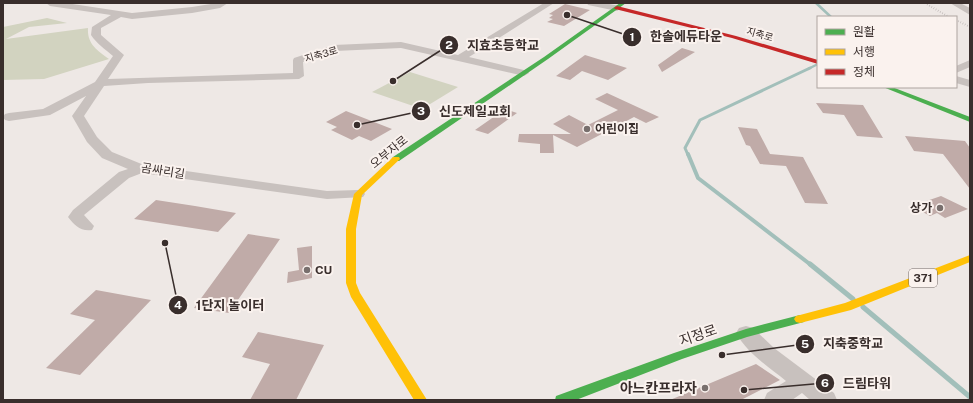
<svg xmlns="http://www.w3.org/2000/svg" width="973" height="403" viewBox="0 0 973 403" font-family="'Public Sans','Noto Sans KR',sans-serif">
<rect width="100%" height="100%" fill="#eee8e5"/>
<path fill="#d2d3c0" d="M47,18L67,23L29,27L6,39L88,28C87,44 97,50 109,59L44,79L3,80V27Z
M410,72L458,87L422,109L372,92Z"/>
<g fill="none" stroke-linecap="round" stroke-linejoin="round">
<path stroke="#a2bfba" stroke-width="2.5" d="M816,3L831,17
M808,69L818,64"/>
<path stroke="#a2bfba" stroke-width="3" d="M688,155L685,148L700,120L810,68"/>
<path stroke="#a2bfba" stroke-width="4" d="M688,154L698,178L811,265"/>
<path stroke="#a2bfba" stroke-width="5" d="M810,264L853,299
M863,307L970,397"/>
</g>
<path fill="#c0aba8" d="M565,4L590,10L564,26L547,22L553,19L549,18L553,15L549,14Z
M682,48L695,52L662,72L658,65Z
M585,55L627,68L608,80L582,71L570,80L556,76Z
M607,93L659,117L646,123L634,117L577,147L553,135L554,153H540V144L518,142L519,134H571L553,124L569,115L588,125L618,110L595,99Z
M816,103L863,105L883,138L857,136L844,115L823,113Z
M505,109L517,113L488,134L475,130Z
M346,111L392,129L371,141L359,136L352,140L331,130L337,127L326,122Z
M738,127L757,129L770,154L803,157L828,204L805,203L786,166L760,164L750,146L746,145Z
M905,136L965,141L970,148V189L943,154L914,151Z
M941,196L968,209L945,218L937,213L930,216L912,206Z
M156,200L195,206L236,213L218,232L134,219Z
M248,234L280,239L229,313L194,308Z
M312,246V278L287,283L288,272L299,270L297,248Z
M96,290L151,300L80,375L46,368L95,320L70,314Z
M258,332L324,345L296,400H250L270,364L242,357Z
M756,364L780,380L741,400H670Z"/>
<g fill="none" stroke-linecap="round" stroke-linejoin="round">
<path fill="#c8c1be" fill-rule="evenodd" d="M46,3H66L132,13L192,7L217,3H228L220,8L192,13L132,19L121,17L101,28V35L124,55L108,79L293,73V60L294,58L334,45L401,42L458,55L544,3H554L469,57L528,71L529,73L524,76L401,48L335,51L303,62L304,76L299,79L148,83L104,86L84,116L97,137L112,152L144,165L327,191L358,190L363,191L365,194L363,197L327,199L142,173L129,178L84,215L94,226L92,230C81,232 74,225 68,217L73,210L119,172L128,169L102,158L87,142L72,116L86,96L50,115L9,121L5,120L3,117L5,114L9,113L43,109L95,82L113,56C105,49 97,44 91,35L92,27L111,15L50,6Z
M587,3H604L620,6L621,8L617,11L588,5Z
M950,3H960L970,8V15Z
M970,60V67L956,73V66Z
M956,76L970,80V87L956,83Z
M746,326L753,328L774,348L834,393L837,400H810L802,393L792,400H764L767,393L786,381C769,367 747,353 736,333L739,328Z"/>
<path fill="#4caf50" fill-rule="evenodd" d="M620,3H626L548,59L399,161H393L392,159L393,157L544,57Z
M883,87H892L970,117V122Z
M800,315L804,316L806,319L804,322L747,337L682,359L576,400H555L556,396L674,353L746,329Z"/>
<path fill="#ffc107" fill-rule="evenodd" d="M393,157H399L400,159L362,195L356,229V283L360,293L427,400H414L351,297L346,283V229L354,194Z
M970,255V262L851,310L800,323L796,322L794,319L796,316L800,315L845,303Z"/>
<path fill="#c62828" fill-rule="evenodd" d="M617,6L736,36L818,60V64L732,38L615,9L614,8Z"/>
<path stroke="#b0aaa8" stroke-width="2" stroke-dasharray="0.5 2" stroke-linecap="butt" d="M925,3L949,17
M956,20L970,27"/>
</g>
<g fill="#786f6d" stroke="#faf2ee" stroke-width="1.5">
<circle cx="587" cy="129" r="4"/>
<circle cx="940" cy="208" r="4"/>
<circle cx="307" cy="270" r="4"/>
<circle cx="705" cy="388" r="4"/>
</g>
<g text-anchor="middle" stroke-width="4" stroke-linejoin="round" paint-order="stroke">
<g font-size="10" fill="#392e2c" stroke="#faf2ee">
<text transform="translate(760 34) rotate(16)" y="4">지축로</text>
<text transform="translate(321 54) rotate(-16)" y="4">지축3로</text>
</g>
<rect fill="#faf2ee" stroke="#736966" stroke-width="1" x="909" y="269" width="28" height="18" rx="3"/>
<g font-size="11" font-weight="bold" fill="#392e2c">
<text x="923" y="282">371</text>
</g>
<g font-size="12" font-weight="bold" fill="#392e2c" stroke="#faf2ee" text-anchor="start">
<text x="595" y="133">어린이집</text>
<text x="932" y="212" text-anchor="end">상가</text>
<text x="315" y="274">CU</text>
</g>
<g font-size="12" fill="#392e2c" stroke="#faf2ee">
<text transform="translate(389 152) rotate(-39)" y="4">오부자로</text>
<text transform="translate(163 171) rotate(9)" y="4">곰싸리길</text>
</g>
<g font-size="14" fill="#392e2c" stroke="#faf2ee">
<text transform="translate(698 335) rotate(-19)" y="5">지정로</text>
</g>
<g font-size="14" font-weight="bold" fill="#392e2c" stroke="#faf2ee" text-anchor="end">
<text x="697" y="393">아느칸프라자</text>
</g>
</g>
<path fill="none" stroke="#392e2c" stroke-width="1.5" d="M567 15L632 37M393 81L449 45M357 125L421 111M165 243L178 305M722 355L805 344M744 390L825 383"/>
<g fill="#392e2c" stroke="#faf2ee" stroke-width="1.5">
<circle cx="567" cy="15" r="4"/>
<circle cx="393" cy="81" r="4"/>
<circle cx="357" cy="125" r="4"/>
<circle cx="165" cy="243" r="4"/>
<circle cx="722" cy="355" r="4"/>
<circle cx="744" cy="390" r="4"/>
<circle cx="632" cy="37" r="10"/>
<circle cx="449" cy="45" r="10"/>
<circle cx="421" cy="111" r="10"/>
<circle cx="178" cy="305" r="10"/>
<circle cx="805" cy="344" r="10"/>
<circle cx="825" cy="383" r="10"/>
</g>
<g font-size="12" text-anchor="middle" font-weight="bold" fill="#fff">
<text x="632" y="41">1</text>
<text x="449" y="49">2</text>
<text x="421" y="115">3</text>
<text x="178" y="309">4</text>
<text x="805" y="348">5</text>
<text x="825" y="387">6</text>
</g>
<g font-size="13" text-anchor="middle" font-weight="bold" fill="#392e2c" stroke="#faf2ee" stroke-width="4" stroke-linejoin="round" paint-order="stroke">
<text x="686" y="41">한솔에듀타운</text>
<text x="503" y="50">지효초등학교</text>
<text x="475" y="116">신도제일교회</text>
<text x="230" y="310">1단지 놀이터</text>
<text x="853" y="348">지축중학교</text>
<text x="867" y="388">드림타워</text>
</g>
<rect width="973" height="403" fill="none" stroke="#392e2c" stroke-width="8"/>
<rect x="817" y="16" width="140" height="72" fill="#faf2ee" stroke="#ada4a0"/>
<rect x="825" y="29" width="20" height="6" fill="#4caf50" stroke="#ada4a0"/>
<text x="853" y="36" font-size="12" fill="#392e2c">원활</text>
<rect x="825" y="49" width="20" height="6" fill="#ffc107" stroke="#ada4a0"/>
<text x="853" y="56" font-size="12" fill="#392e2c">서행</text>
<rect x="825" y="69" width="20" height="6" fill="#c62828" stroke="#ada4a0"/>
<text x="853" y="76" font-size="12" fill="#392e2c">정체</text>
</svg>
